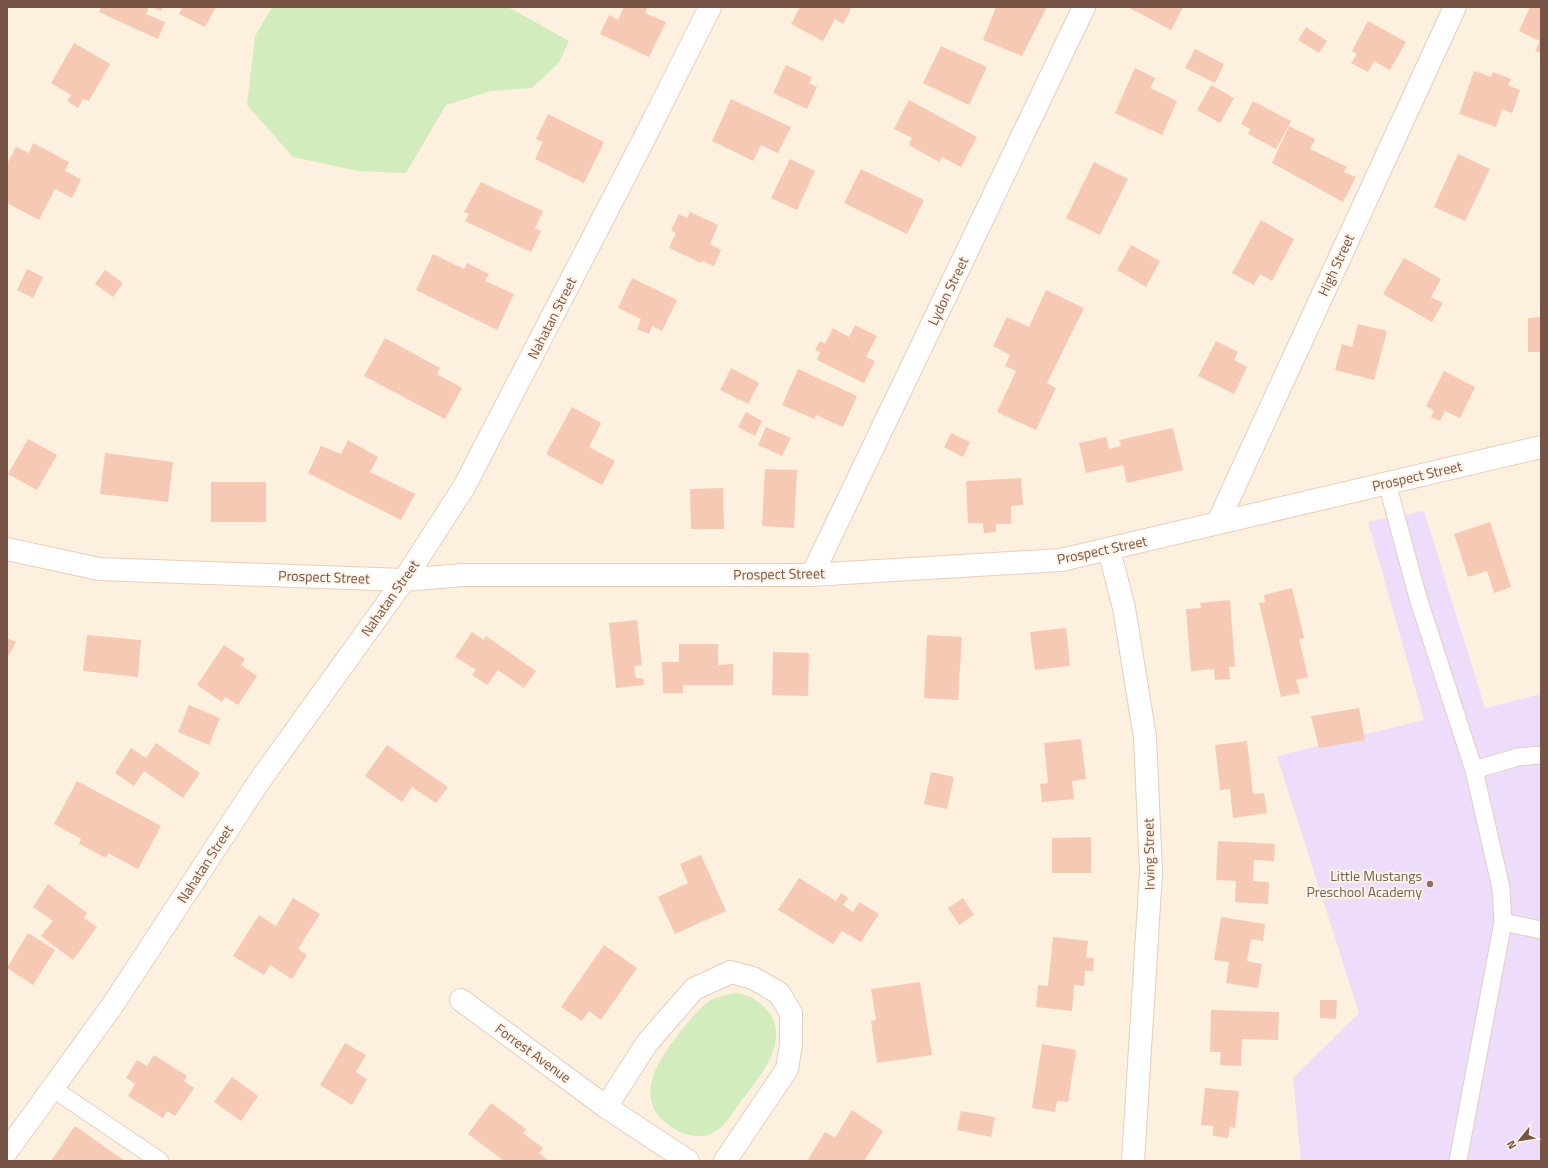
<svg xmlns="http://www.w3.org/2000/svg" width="1548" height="1168" viewBox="0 0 1548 1168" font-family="'Titillium Web',sans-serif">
<rect width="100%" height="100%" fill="#fef0df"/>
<path fill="#eddcfa" d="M1424,511L1485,708L1541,694V1161H1301L1293,1078L1359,1013L1277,756L1424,720L1368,522Z"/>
<path fill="#d3ecbd" d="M272,7H508L569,41L559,63L532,88L491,91L446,105L406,173L358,171L293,157L247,105L255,36Z
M736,993C749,995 756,999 765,1008C794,1037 760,1077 741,1101C734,1111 725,1127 713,1133C699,1139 685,1136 673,1128C630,1101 657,1061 681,1031C689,1021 697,1010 708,1002C716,996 726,995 736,993Z"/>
<path fill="#f6c9b4" d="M101,7H149L146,14L165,22L158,39L99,12Z
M151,7H163L161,11Z
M183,7H216L205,27L179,14Z
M624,7L647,8L645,13L666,22L649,57L600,34L609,15L618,20Z
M800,7H847L851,9L843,24L835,19L823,41L791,24Z
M996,7H1047L1022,56L983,40Z
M1128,7H1183L1171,30Z
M1530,7H1541V53L1535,51L1540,41L1519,31Z
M1368,21L1406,42L1390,70L1374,61L1368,72L1351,63L1357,54L1352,51Z
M1306,27L1327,41L1319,53L1298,40Z
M74,43L110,64L89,101L83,99L78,108L67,101L71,95L51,83Z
M941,46L987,67L969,105L923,83Z
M1195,49L1224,64L1215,83L1185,68Z
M786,65L812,77L809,83L817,87L807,109L773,93Z
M1135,68L1155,78L1150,88L1177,101L1162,135L1115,113Z
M1474,71L1491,77L1493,72L1511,79L1508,85L1520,90L1512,113L1502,109L1496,127L1459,114Z
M1211,85L1234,98L1220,123L1197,110Z
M731,99L791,127L778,153L761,145L753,161L712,141Z
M909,100L977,137L961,167L942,157L939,162L909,145L912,138L894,129Z
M1253,101L1291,121L1276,149L1248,134L1250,129L1241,124Z
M548,114L604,142L584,183L535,159L543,142L536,139Z
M1289,126L1315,139L1310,149L1347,167L1344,172L1356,177L1343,202L1272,163Z
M33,143L69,162L65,171L81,179L72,198L55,189L39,220L7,203V164L16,147L29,153Z
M1458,154L1490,169L1465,221L1434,207Z
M790,159L815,171L797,210L771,198Z
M1094,162L1128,179L1100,235L1066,218Z
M861,169L924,200L907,234L844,203Z
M481,182L543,211L535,228L541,231L531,252L465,221L469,214L464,212Z
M690,212L718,225L710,244L721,250L714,266L702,261L701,263L669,248L676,233L671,230L679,214L687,218Z
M1261,220L1294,239L1272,281L1260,274L1254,285L1232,273Z
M1131,245L1160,261L1146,287L1117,270Z
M433,254L464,269L467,263L489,274L485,281L514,294L497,330L416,290Z
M1404,258L1441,279L1431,297L1443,303L1432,322L1383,294Z
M27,269L43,277L33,298L17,290Z
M105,270L123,283L113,297L95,284Z
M632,278L677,300L662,331L652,326L649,334L637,329L641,319L618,308Z
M1046,290L1084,308L1047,383L1056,388L1036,430L997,412L1016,371L1005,366L1010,355L993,346L1007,317L1029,327Z
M1541,317V352H1528V318Z
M1358,324L1387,331L1374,380L1335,370L1342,344L1352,347Z
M855,325L877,336L866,357L875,361L864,383L817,360L820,352L815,350L820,341L825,344L833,328L849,337Z
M385,338L440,368L437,374L462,388L445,419L364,376Z
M1216,341L1238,352L1234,360L1247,367L1234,394L1198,376Z
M731,368L759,383L748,404L720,390Z
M798,369L857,396L843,427L816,415L814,419L782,405Z
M1444,371L1475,387L1460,418L1445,411L1440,421L1431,417L1434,411L1426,406Z
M572,407L601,423L589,447L615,461L602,485L546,454Z
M746,412L762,421L755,436L738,427Z
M766,427L791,438L782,456L758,445Z
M1173,428L1183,470L1127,483L1123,465L1086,473L1079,443L1106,437L1109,449L1121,446L1119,440Z
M951,433L970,442L963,457L944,447Z
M28,439L57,455L37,490L8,474Z
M348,440L378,457L370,472L415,494L401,520L308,473L321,446L341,454Z
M105,453L173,462L168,502L100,494Z
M765,469L797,470L794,528L762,526Z
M1021,478L1023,505L1011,506V524H996V532L984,533L983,523H968L966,481Z
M211,482H266V522H211Z
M723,488L724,529H691L690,489Z
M1490,522L1511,587L1494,593L1487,571L1468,577L1454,534Z
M1292,588L1304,638L1299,639L1308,677L1296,680L1300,693L1281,697L1259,603L1265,602L1264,595Z
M1230,600L1235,667H1229L1230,679L1215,680L1214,669L1191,671L1186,609L1201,608L1200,603Z
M637,620L642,665L634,666L636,678H643L644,685L616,688L609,623Z
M1066,628L1070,666L1035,670L1030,632Z
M472,632L484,640L486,636L536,671L524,688L498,670L487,685L472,675L476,670L455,657Z
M87,635L141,640L138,677L83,671Z
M927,635L962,637L958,700L924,698Z
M7,638L16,642L7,658Z
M679,644H718V665L733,664V685H683V693H663L662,662H679Z
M224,645L245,659L241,665L257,676L238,705L225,697L222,702L197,685Z
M773,652L809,653L808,696L772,695Z
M189,705L220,718L209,745L178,732Z
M1359,708L1365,740L1319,748L1311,716Z
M1081,739L1086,779L1072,781L1074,799L1042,802L1040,784L1048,783L1044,743Z
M1247,741L1253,794L1264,793L1267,813L1233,818L1230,789L1220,790L1215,745Z
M156,743L200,773L183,798L144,771L134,786L115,773L131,748L146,758Z
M387,745L448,787L436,803L412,787L402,802L365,776Z
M931,772L954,777L947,809L924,804Z
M77,781L161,826L138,869L108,853L106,858L79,844L81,839L54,824Z
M1091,837V873H1052V838Z
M1218,841L1275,844L1274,861L1254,860L1253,881L1269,882L1268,904L1235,902L1236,881L1216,880Z
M701,855L726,911L675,934L658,897L688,883L680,864Z
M799,878L836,901L841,893L848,898L843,905L853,912L859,902L879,914L861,942L842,931L833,944L778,910Z
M48,884L87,913L84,918L97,927L73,960L41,936L53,921L33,907Z
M293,898L320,914L298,949L307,955L292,979L270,965L264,975L233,956L259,915L276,926Z
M963,898L974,915L959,925L948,908Z
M1221,917L1265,924L1263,941L1251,939L1247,961L1262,964L1258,988L1226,983L1229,962L1214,960Z
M28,933L55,950L33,985L7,968Z
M1053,937L1088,941L1086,957L1094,958L1093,971H1085L1084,986L1074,985L1072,1011L1036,1007L1038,985L1048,986Z
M604,945L637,968L601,1020L589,1011L582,1021L561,1007Z
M920,982L932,1055L877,1063L871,1021L876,1020L871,989Z
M1320,1000H1337L1336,1019L1320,1018Z
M1211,1010L1279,1012L1278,1040L1242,1039L1241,1066L1220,1065L1221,1052H1210Z
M345,1043L366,1055L356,1072L367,1079L352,1105L320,1085Z
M1042,1044L1076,1050L1068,1102L1057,1101L1055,1112L1032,1108Z
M154,1055L187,1076L184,1081L194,1088L175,1116L167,1111L163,1118L128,1096L135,1084L126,1078L137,1060L147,1066Z
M232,1077L258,1096L241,1121L214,1102Z
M1205,1088L1239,1091L1235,1128L1230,1127L1228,1138L1213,1136V1126L1201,1125Z
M491,1103L526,1129L523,1133L543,1148L539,1153L548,1160L547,1161H504L468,1134Z
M852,1110L883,1131L864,1161H812L808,1159L825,1132L835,1138Z
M961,1111L995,1117L991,1137L957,1130Z
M75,1126L125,1161H51Z"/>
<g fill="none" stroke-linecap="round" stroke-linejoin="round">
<defs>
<path id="lane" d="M1387,483L1418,598L1474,770L1518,757L1541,755
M1474,770L1501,888L1503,922L1541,930
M52,1088L160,1161
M1458,1161L1503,922"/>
<path id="street" d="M1218,522L1455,7
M1109,550L1124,608L1145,737L1151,872L1133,1161
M812,575L1084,7
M461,1000L606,1107L688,1161
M606,1107L647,1043L694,989L731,972L753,978L779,993L791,1013V1044L787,1069L725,1161"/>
<path id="secondary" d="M7,549L99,569L404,580L463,575H812L1061,560L1541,447
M7,1151L112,1006L258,783L404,580L464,487L644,139L710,7"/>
</defs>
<use href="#lane" stroke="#e5cdbd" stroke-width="19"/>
<use href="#street" stroke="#e5cdbd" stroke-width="24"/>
<use href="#secondary" stroke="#eacdba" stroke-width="24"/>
<use href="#lane" stroke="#fff" stroke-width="17"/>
<use href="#street" stroke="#fff" stroke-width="22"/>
<use href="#secondary" stroke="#fff" stroke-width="22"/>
</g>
<circle fill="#8d6e63" stroke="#fff4e7" stroke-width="1.5" cx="1430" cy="884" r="4"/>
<g text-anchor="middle" stroke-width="4" stroke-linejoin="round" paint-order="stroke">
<g font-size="14" fill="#765345" stroke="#fff4e7">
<text transform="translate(1336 265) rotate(-65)" y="5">High Street</text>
<text transform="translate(948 291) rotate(-64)" y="5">Lydon Street</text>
<text transform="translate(552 318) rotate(-63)" y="5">Nahatan Street</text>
<text transform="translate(1417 476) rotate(-13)" y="5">Prospect Street</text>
<text transform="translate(1102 550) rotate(-12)" y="5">Prospect Street</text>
<text transform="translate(779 574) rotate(-1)" y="5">Prospect Street</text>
<text transform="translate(324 577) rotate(2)" y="5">Prospect Street</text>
<text transform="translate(390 598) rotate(-55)" y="5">Nahatan Street</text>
<text transform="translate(1149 854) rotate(-91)" y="5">Irving Street</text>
<text transform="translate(205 864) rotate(-57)" y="5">Nahatan Street</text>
<text transform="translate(533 1053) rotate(36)" y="5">Forrest Avenue</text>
</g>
<g font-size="14" fill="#785e54" stroke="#fff4e7" text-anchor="end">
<text x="1422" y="881">Little Mustangs<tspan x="1422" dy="16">Preschool Academy</tspan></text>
</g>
</g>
<rect width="1548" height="1168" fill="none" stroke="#765345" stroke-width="16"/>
<g transform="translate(1520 1140) rotate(240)" stroke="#fff4e7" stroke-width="3" paint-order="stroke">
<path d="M0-3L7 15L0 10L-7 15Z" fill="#765345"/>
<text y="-6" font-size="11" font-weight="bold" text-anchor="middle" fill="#765345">N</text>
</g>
</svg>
